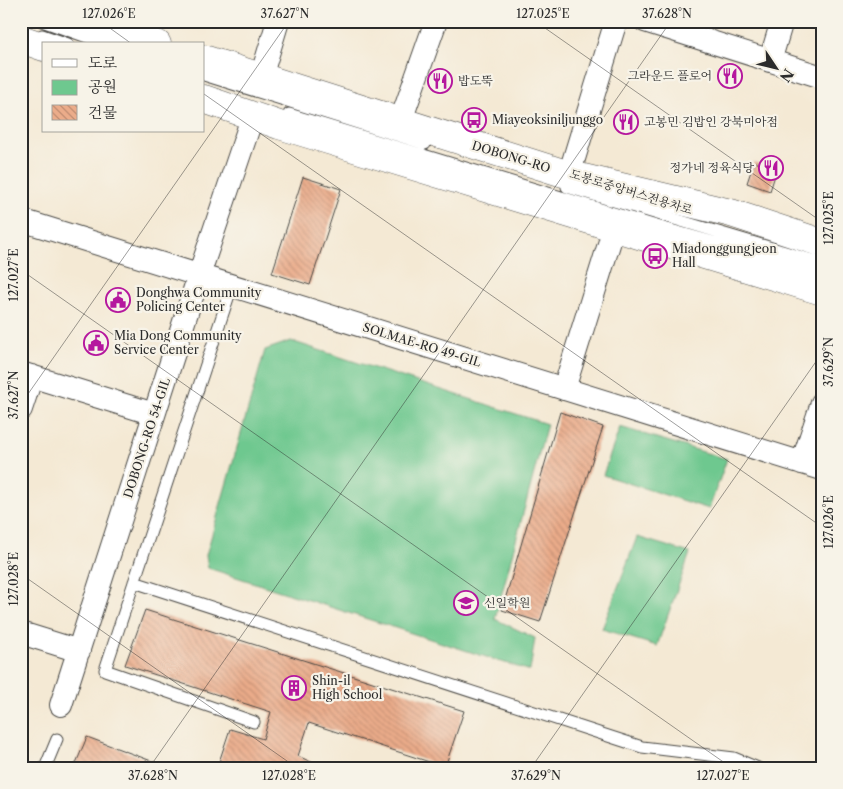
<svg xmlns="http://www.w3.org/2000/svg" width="843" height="789" viewBox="0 0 843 789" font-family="'Libre Caslon Text','Noto Serif KR',serif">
<defs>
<pattern id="building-back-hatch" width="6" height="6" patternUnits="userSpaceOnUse" patternTransform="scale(1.25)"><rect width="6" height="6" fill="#ebac8a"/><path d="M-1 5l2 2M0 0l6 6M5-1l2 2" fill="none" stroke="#bf8c71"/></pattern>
</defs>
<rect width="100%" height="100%" fill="#f7f3e8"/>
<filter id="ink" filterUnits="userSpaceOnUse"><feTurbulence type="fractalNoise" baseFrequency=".02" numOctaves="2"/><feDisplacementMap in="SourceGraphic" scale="10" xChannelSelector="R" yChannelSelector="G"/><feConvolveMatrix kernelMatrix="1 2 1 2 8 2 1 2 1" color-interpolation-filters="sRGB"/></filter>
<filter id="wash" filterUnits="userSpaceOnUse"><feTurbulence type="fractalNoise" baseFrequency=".0096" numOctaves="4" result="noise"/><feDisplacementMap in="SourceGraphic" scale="20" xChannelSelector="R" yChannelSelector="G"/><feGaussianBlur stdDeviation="1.12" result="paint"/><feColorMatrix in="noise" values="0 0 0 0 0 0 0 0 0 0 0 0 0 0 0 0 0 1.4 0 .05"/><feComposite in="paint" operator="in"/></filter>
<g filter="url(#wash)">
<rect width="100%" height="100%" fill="#f4e9d4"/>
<path fill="#6ec88f" stroke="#4c7a5d" d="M291,341L547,424L495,619L535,638L530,671L208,568L206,555L265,350Z
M620,427L727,459L709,509L603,475Z
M637,537L690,553L657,646L602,629Z"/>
<g id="blocks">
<path fill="url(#building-back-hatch)" d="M754,162L777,169L770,191L747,183Z
M303,177L341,189L310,285L272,273Z
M560,412L603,427L540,622L502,610Z
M145,610L464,711L445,767L309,723L298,756L324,768H217L230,729L263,739L271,712L125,665Z
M87,737L165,766V768H74Z"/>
</g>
</g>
<g filter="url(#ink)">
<use href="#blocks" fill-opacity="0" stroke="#494844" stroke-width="1"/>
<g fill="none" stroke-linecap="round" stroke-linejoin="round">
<defs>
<path id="lane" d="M42,21L107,44
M42,35L68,44
M204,75L425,144
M289,114L653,225L822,273
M567,187L822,263
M232,286L105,670L254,722
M134,582L642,747L734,758L758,768
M45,768L57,739"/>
<path id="street" d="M645,21L822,77
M770,61L782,21
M261,77L278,21
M400,123L436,21
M569,175L616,21
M21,220L822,469
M21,373L154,414
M564,389L614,228
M21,409L32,376
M802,463L822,403
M21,633L79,651
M61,705L199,275L253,115"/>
<path id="primary" d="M86,21L157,44
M21,39L44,47
M204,59L563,173L731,213L822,243
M204,99L279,125L822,291"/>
</defs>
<use href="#lane" stroke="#494844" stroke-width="13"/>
<use href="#street" stroke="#494844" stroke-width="24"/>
<use href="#primary" stroke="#494844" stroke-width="29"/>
<use href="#lane" stroke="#fff" stroke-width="11"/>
<use href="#street" stroke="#fff" stroke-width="22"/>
<use href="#primary" stroke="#fff" stroke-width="28"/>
</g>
</g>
<path fill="none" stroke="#2b2b2b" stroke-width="1" stroke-opacity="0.45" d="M100,21L132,44M535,21L822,222M204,94L822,527M21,270L732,768M21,404L289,21M21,574L297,768M149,768L671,21M531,768L822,353"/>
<defs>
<symbol id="restaurant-ring" viewBox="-11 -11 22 22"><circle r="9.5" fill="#f7f3e8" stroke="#b5179e" stroke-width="1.5"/><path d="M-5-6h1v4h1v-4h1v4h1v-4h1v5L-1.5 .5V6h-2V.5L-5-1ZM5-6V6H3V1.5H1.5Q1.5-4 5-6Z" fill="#b5179e"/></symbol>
<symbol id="bus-ring" viewBox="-11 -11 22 22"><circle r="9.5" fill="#f7f3e8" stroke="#b5179e" stroke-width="1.5"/><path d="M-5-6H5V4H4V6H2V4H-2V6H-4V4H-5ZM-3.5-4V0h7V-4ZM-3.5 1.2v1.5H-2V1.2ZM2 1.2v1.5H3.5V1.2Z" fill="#b5179e"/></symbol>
<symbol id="civic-ring" viewBox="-11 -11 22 22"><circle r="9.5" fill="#f7f3e8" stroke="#b5179e" stroke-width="1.5"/><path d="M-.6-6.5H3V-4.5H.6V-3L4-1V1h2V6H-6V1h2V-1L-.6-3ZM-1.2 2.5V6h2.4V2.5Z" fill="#b5179e"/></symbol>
<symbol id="school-ring" viewBox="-11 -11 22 22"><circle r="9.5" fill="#f7f3e8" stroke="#b5179e" stroke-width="1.5"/><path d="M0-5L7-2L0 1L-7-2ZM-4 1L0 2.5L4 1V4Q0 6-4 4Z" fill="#b5179e"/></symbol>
<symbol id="building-ring" viewBox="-11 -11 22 22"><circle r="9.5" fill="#f7f3e8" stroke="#b5179e" stroke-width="1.5"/><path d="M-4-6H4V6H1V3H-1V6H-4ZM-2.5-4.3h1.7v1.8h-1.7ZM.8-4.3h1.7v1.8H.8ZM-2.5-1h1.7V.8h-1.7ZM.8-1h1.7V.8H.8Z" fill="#b5179e"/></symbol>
</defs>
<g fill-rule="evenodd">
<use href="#restaurant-ring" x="716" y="62" width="28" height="28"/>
<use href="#restaurant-ring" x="426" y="67" width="28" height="28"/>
<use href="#bus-ring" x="460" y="106" width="28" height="28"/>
<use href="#restaurant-ring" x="612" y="108" width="28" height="28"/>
<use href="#restaurant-ring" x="757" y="154" width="28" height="28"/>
<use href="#bus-ring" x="641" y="242" width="28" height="28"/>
<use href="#civic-ring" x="104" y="286" width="28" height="28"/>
<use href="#civic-ring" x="82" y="329" width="28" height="28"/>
<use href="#school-ring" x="452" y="589" width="28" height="28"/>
<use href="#building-ring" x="280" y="674" width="28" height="28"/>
</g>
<g text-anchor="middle" stroke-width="4.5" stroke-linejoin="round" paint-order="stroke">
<g font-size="12" fill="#2b2b2b" stroke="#f7f3e8" text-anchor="start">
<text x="712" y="80" text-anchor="end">그라운드 플로어</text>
<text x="458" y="85">밥도뚝</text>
<text x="492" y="124">Miayeoksiniljunggo</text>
<text x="644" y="126">고봉민 김밥인 강북미아점</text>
<text x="754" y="172" text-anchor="end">정가네 정육식당</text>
<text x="672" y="253">Miadonggungjeon<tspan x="672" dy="14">Hall</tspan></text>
<text x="136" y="297">Donghwa Community<tspan x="136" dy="14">Policing Center</tspan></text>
<text x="114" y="340">Mia Dong Community<tspan x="114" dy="14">Service Center</tspan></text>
<text x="484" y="607">신일학원</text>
<text x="312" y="685">Shin-il<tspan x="312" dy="14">High School</tspan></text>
</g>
<g font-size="12" fill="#2b2b2b" stroke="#f7f3e8">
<text transform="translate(511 157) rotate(17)" y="4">DOBONG-RO</text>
<text transform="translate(631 192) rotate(17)" y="4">도봉로중앙버스전용차로</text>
<text transform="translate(422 345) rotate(17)" y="4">SOLMAE-RO 49-GIL</text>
<text transform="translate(147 438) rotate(-72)" y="4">DOBONG-RO 54-GIL</text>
</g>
</g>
<rect width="843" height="789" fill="none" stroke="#f7f3e8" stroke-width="55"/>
<rect x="42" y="42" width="162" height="90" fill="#f7f3e8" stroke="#a5a39c"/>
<rect x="52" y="59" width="25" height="8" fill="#ffffff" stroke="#a5a39c"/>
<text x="88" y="68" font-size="15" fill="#2b2b2b">도로</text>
<rect x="52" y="80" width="25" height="15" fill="#6ec88f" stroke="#a5a39c"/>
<text x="88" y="92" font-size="15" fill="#2b2b2b">공원</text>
<rect x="52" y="105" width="25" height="15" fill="url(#building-back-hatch)" stroke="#a5a39c"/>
<text x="88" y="118" font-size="15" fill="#2b2b2b">건물</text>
<g transform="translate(776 68) rotate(125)" stroke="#f7f3e8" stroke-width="4" paint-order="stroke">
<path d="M0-4L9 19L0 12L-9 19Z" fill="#2b2b2b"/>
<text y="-8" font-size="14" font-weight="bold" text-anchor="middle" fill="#2b2b2b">N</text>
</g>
<rect x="28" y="28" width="788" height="734" fill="none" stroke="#2b2b2b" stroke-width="2"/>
<g font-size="12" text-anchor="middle" fill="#2b2b2b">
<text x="109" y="18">127.026°E</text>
<text x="285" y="18">37.627°N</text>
<text x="543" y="18">127.025°E</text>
<text x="667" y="18">37.628°N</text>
<text transform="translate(829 218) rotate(-90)" y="4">127.025°E</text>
<text transform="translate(14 275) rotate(-90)" y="4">127.027°E</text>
<text transform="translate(829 362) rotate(-90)" y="4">37.629°N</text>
<text transform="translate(14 395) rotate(-90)" y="4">37.627°N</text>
<text transform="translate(829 522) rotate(-90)" y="4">127.026°E</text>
<text transform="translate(14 579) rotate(-90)" y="4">127.028°E</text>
<text x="153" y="780">37.628°N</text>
<text x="289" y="780">127.028°E</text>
<text x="536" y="780">37.629°N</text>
<text x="723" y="780">127.027°E</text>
</g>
</svg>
